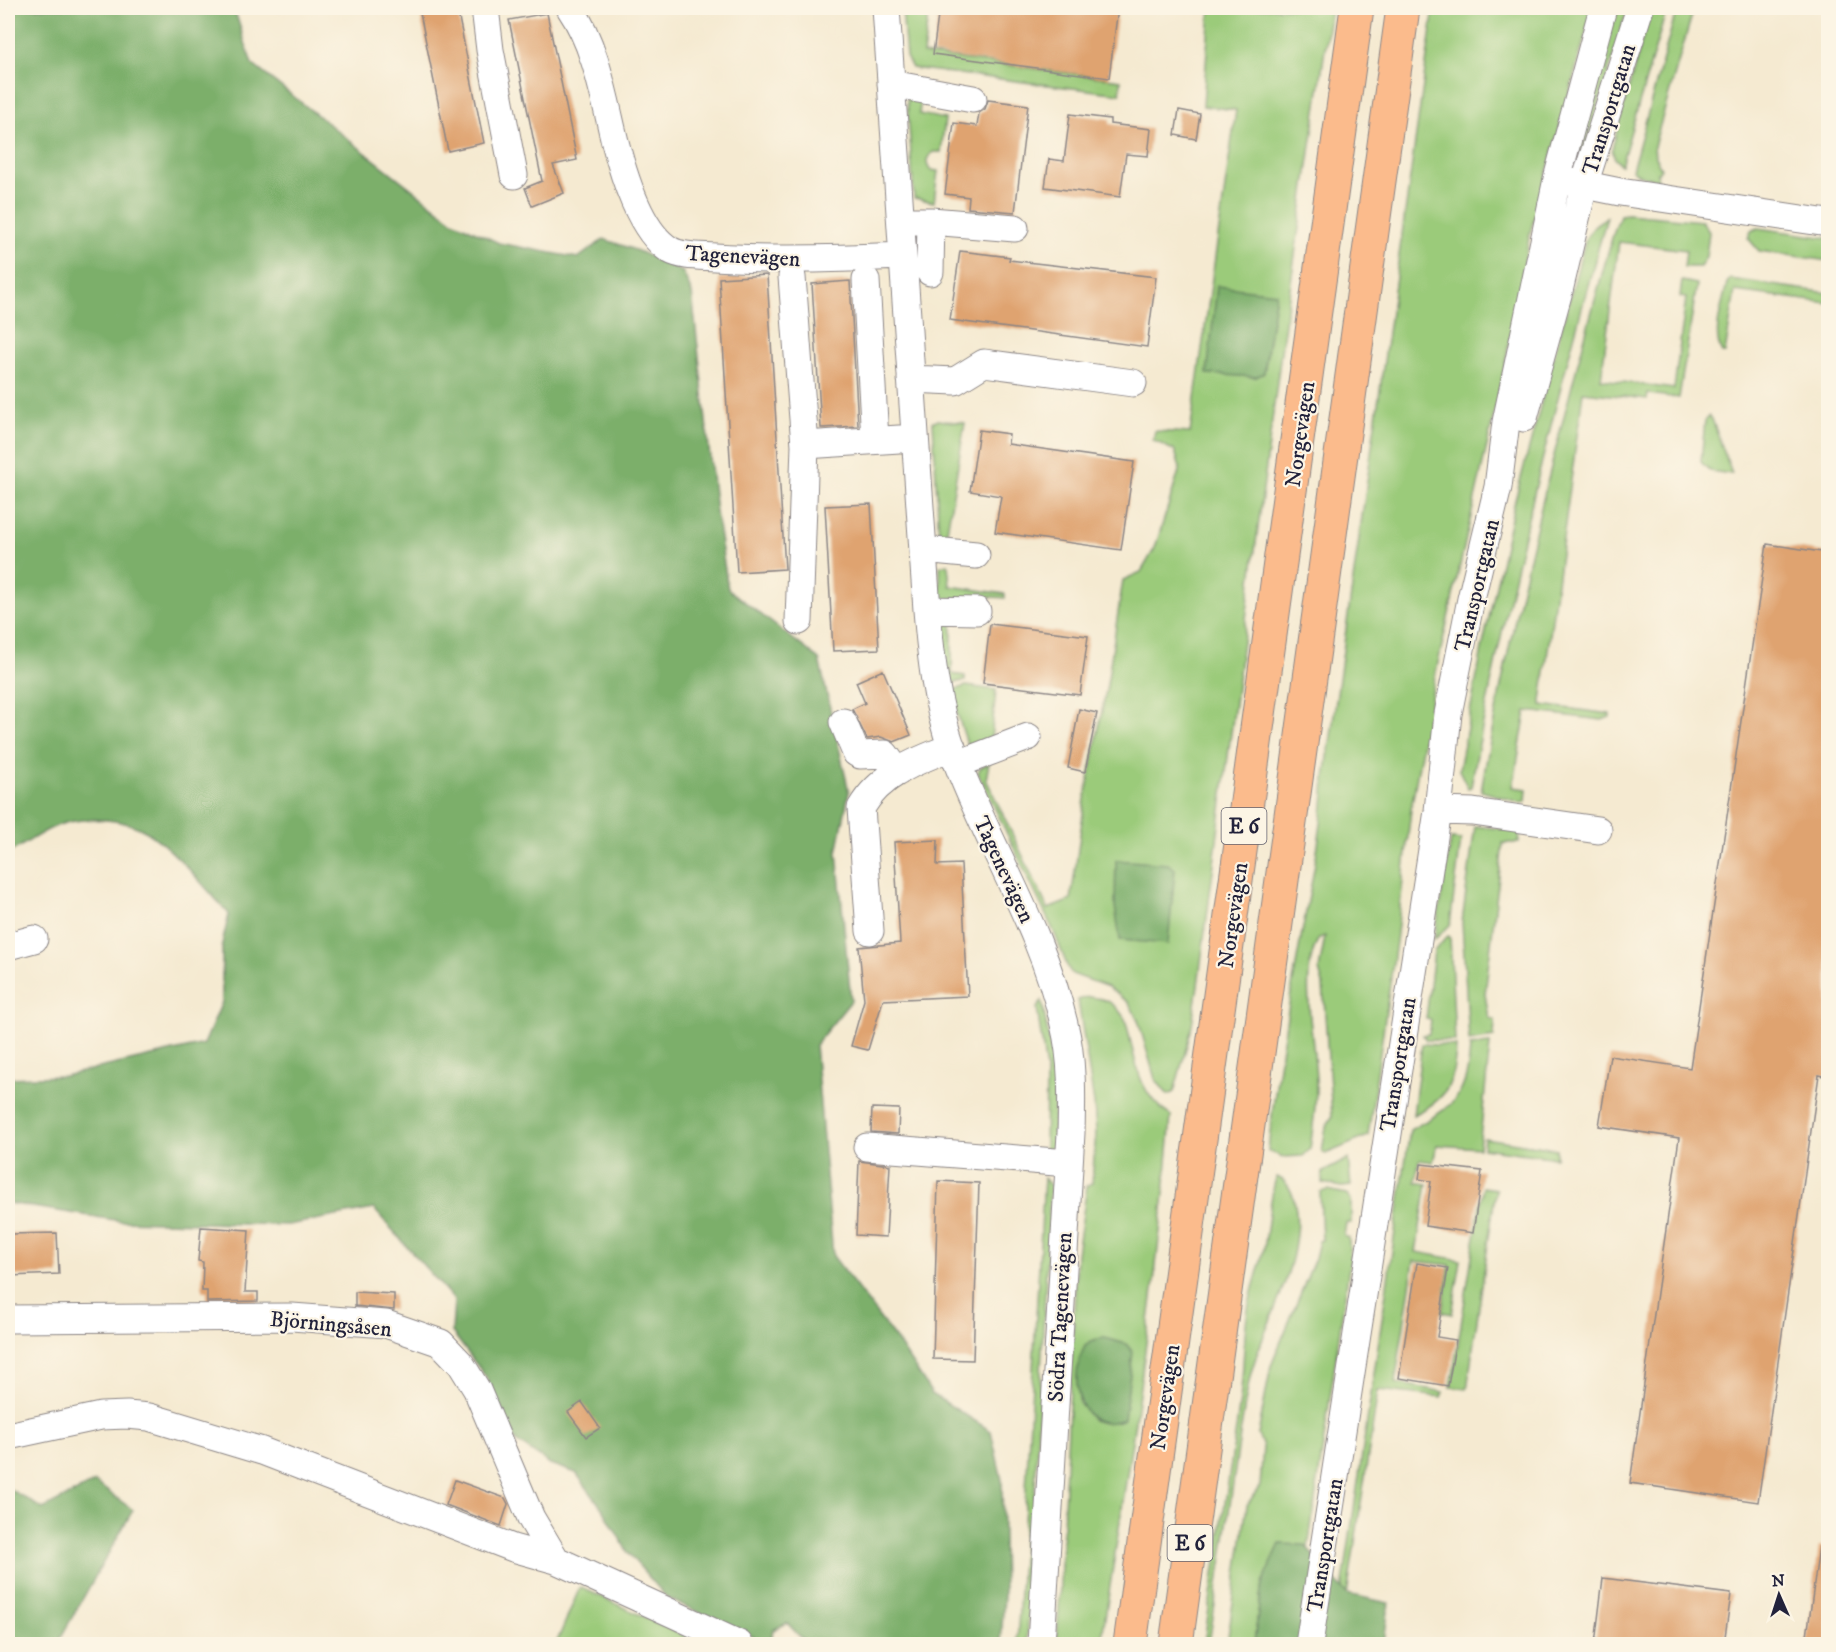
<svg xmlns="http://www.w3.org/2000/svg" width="1836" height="1652" viewBox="0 0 1836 1652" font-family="'IM FELL DW Pica',serif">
<rect width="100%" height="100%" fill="#fcf5e5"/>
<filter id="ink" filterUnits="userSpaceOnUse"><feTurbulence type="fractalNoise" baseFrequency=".0167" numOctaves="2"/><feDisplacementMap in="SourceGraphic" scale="12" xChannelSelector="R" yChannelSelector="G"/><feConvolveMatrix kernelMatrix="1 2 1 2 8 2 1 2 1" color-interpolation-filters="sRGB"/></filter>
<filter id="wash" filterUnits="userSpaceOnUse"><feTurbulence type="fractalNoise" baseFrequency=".008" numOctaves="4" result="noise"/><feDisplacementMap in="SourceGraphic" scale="24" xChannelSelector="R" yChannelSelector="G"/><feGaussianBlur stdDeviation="1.35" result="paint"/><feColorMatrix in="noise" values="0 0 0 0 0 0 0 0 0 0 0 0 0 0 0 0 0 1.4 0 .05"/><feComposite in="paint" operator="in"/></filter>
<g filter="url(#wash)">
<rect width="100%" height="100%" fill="#f5ead1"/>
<path fill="#9bcb7a" stroke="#5e765a" stroke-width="1.5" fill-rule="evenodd" d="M902,8H929L923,54L1121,80L1120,94L912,68L906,57Z
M1210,8H1331L1283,337L1198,985L1191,1031L1174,1092L1168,1095L1155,1079L1138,1020L1129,1003L1108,987L1072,974L1068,968L1054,932L978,773L980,768L989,763L986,779L1048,909L1071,900L1085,799L1107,685L1123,580L1141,572L1155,548L1180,468L1175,451L1153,440L1155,431L1190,433L1236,110L1203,106ZM1276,293L1264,373L1256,377L1233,375Z
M1434,8H1593L1530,233L1502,379L1435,676L1411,809L1396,942L1368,1136L1326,1154L1322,1152L1326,1127L1332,1117L1323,984L1319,970L1325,936L1319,938C1297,975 1316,1042 1316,1084C1316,1106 1313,1128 1310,1149L1303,1156L1283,1157L1268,1151C1274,1089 1285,1026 1296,965C1307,902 1322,842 1325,778Z
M1616,8H1628L1580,165L1577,149Z
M1651,8H1667L1621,165L1615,159L1612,149Z
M1677,8H1694L1654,146L1655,157L1661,168L1657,174L1658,180L1640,175L1632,170Z
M907,98L921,99L919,114L945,119L941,152H933C926,158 925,162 930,170L938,171L934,202L914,198Z
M1628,214L1702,221L1709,232L1706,257L1700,267H1684L1686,250L1619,242L1601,379L1674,389L1686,298L1680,297L1682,281L1697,284L1679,398L1648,394L1647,399L1583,392L1541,701V705L1610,714V717L1602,720L1526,711L1513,787L1527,789L1526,801L1522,803L1481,791C1514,604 1561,421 1612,238L1620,215Z
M1607,217C1554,405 1506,594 1471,787L1468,788L1459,770L1482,649L1515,500L1586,238L1596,224Z
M1758,228L1828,238V261L1759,251L1748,238L1751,231Z
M1730,279L1828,293V303L1735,291L1725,353H1722C1711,335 1723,303 1727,283Z
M1709,416L1712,419L1732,474L1710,471L1701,462L1705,420Z
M937,420L965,423L946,537L939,536L933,421Z
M948,564L950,586L1005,594V598C982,595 962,599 940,598V566Z
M952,619V674L965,676V681L948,683L941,621Z
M966,686L996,690L991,740L968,747L950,691Z
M1475,826L1520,831L1519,843H1503L1485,994L1489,1018L1495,1020L1494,1037L1469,1041L1462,922Z
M1451,839L1461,840L1450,925L1434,940Z
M1448,936L1450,937L1455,1041L1426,1040L1423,1035L1429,1034L1431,1020L1426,1019L1434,951Z
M1088,997C1107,998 1115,1003 1125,1019C1136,1057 1135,1093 1171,1116C1157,1293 1128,1469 1101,1644H1057L1077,1254L1087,1186L1092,1183L1096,1132L1094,1103L1078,1000ZM1085,1347L1121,1420L1103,1423L1093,1420L1079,1403V1369Z
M1042,1001L1055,1074L1053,1145L1045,1153L1046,1070L1037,1008Z
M1422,1044L1456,1046C1454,1084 1448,1099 1413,1115Z
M1490,1044L1479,1148L1437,1145L1433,1162L1419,1160L1416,1182L1427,1184L1416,1252L1461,1260L1452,1314L1442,1312L1450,1265L1414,1261L1395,1383L1444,1392L1442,1397L1378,1390L1347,1595L1334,1644L1410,1130C1454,1105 1467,1100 1470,1046Z
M1484,1138L1556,1149V1158L1483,1148Z
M1348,1159L1351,1186L1342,1187L1322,1183L1323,1172Z
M1277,1177C1296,1184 1298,1216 1296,1234C1292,1284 1262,1329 1250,1377C1243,1410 1239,1443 1234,1477C1226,1533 1217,1589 1209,1644H1204C1215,1563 1229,1482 1240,1400C1244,1370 1243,1339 1248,1309C1252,1287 1261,1265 1265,1243C1267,1231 1272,1183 1277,1177Z
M1044,1178L1050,1185L1049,1215L1027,1644H1017Z
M1483,1187L1496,1189L1467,1389L1451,1387Z
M1328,1190L1346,1194L1351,1200V1223H1346L1344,1236L1349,1238L1350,1261L1308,1548L1305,1545L1262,1583L1254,1644H1227L1247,1505L1260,1486L1263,1447L1258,1435L1271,1366L1315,1258L1319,1241L1322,1240L1320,1192Z
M580,1587L702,1644H556Z"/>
<path fill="#7caf6a" stroke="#4f6852" stroke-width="1.5" d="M8,8H234L252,64L453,221L499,243L578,258L604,239L638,251L683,272L692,293L716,512L728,589L819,659L849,792L837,852L851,1001L815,1045L833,1256L900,1345L932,1394L991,1431L1002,1480L1004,1595L1001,1644H807L787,1623L773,1630L770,1644L667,1598L628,1553L604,1511L576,1473L550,1464L516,1441L486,1377L452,1332L454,1300L374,1209L288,1225L121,1221L8,1203V1078L64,1076L204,1044L222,1002V944L229,914C207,890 173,848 147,832C124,818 90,817 65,823C45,828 27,844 8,853Z
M1217,286L1276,293L1264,373L1256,377L1207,374Z
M1116,860L1168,864L1175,869L1168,944L1120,940L1115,906Z
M1105,1338L1126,1344L1133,1352L1124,1419C1078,1437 1068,1379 1084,1348C1088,1340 1097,1339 1105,1338Z
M95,1482L133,1510L57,1644H8V1488L43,1509Z
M1280,1544L1305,1545L1347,1594L1389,1603L1384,1644H1254L1262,1583Z"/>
<g id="blocks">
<path fill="#dfa370" d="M419,8H457L484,143L448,151Z
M939,8H1118L1109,78L933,54Z
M547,13L577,160L553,165L564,193L532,206L525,188L542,181L509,20Z
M988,100L1028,105L1015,212L968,208L969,197L945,194L954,123L977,126L979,113L985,109Z
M1179,110L1200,114L1196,139L1175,135Z
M1070,114L1110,119V124L1151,129L1148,156L1126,154L1120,197L1045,187L1049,159L1064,161Z
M960,251L1010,257L1009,260L1156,277L1147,347L950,320Z
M767,275L785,569L737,572L719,278Z
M850,281L858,426L821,428L812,284Z
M979,430L1009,434L1008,444L1134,462L1121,550L995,532L1001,496L970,491Z
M871,504L879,649L833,651L825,506Z
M1767,544L1828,553V1077L1819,1075L1758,1502L1630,1483L1679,1138L1599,1126L1610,1056L1690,1068Z
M990,624L1088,636L1080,695L983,683Z
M883,670L911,735L894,742L881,737L867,739L852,709L865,703L856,682Z
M1079,709L1097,713L1085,772L1068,768Z
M938,840L937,865L961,864L968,996L883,1000L868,1050L851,1046L864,1000L859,947L900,943L894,842Z
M872,1108L899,1109L898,1134L871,1132Z
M859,1161L890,1165L886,1237L856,1235Z
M1421,1164L1482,1171L1473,1233L1425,1226L1431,1181L1419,1179Z
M938,1181L979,1183L973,1360L933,1359Z
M201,1227L249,1230L245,1292H258V1301L207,1302V1291H202L203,1262L198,1261Z
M57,1233L59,1274L9,1276V1234Z
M1417,1263L1448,1268L1437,1337L1456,1340L1448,1386L1399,1378Z
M355,1292L394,1294V1310L355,1306Z
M582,1402L600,1428L586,1437L568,1412Z
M455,1480L505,1498L508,1504L501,1526L446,1505Z
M1819,1547H1828V1644H1806Z
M1603,1578L1731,1594L1724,1644H1595Z"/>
</g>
</g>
<g filter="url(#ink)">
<use href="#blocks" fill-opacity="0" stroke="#8c8686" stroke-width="1.5"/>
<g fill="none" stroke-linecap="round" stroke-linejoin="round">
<defs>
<path id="minor" d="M485,8L490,50L514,175
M570,8C596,46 604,97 615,142C623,173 640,232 670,250C682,257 701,256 715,257C778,261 840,259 902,256
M886,8L927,610C931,658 936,704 952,749C986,843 1042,927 1064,1024C1073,1060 1072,1097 1071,1133L1041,1644
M891,84L973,99
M1566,181L1620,192L1828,223
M913,221H931L930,272
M931,221L1015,228
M792,277L805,445L799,621
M866,280L875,440
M911,379L955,381L984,363L1133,383
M1524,418L1559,291L1584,185L1640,8
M805,445L915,438
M923,550L976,555
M927,610L977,611
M843,722L856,753L860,755L885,754L898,772
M958,764L1028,737
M1438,811L1473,812L1598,830
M870,931L861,808C880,775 917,760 952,747
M8,946L34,939
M867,1147L1068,1163
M8,1319L292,1317L386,1324L441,1343L461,1364L477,1390L531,1518L556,1560
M8,1436L101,1416L127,1415L149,1417L262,1451L513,1548L556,1560L739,1644
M1309,1644L1438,811L1448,714L1471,599L1498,487L1506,422L1557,179L1603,8"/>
<path id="highway" d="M1130,1644L1357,8
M1176,1644L1403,8"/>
</defs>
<use href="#minor" stroke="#8c8686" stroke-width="29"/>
<use href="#highway" stroke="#8c8686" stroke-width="35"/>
<use href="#minor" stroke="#fff" stroke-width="27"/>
<use href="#highway" stroke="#fbbb8c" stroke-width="33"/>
</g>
</g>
<g text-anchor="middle" stroke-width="4.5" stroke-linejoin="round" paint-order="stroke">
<g fill="#fcf5e5" stroke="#63616e" stroke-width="1.5">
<rect x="1221.5" y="808" width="45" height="36" rx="4.5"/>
<rect x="1167.5" y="1525" width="45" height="36" rx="4.5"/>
</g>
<g font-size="21" font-weight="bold" fill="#22223b">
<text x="1244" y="833">E 6</text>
<text x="1190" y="1550">E 6</text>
</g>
<g font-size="22" fill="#22223b" stroke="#fcf5e5">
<text transform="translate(1608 109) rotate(-73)" y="8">Transportgatan</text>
<text transform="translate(743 255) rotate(3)" y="8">Tagenevägen</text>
<text transform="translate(1299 434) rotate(-82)" y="8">Norgevägen</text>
<text transform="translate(1476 585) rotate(-77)" y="8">Transportgatan</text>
<text transform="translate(1005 869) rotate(65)" y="8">Tagenevägen</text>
<text transform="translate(1232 915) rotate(-82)" y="8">Norgevägen</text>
<text transform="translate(1397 1064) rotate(-81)" y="8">Transportgatan</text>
<text transform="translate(1059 1317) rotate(-87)" y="8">Södra Tagenevägen</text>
<text transform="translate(331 1323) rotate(5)" y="8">Björningsåsen</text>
<text transform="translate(1164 1397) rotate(-82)" y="8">Norgevägen</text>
<text transform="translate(1324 1545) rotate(-81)" y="8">Transportgatan</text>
</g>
</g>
<rect width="1836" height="1652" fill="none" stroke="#fcf5e5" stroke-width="30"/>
<g transform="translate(1779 1595) rotate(357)" stroke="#fcf5e5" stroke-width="4.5" paint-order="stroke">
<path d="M0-4.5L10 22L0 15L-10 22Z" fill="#22223b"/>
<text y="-9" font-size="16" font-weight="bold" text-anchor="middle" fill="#22223b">N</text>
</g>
</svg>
